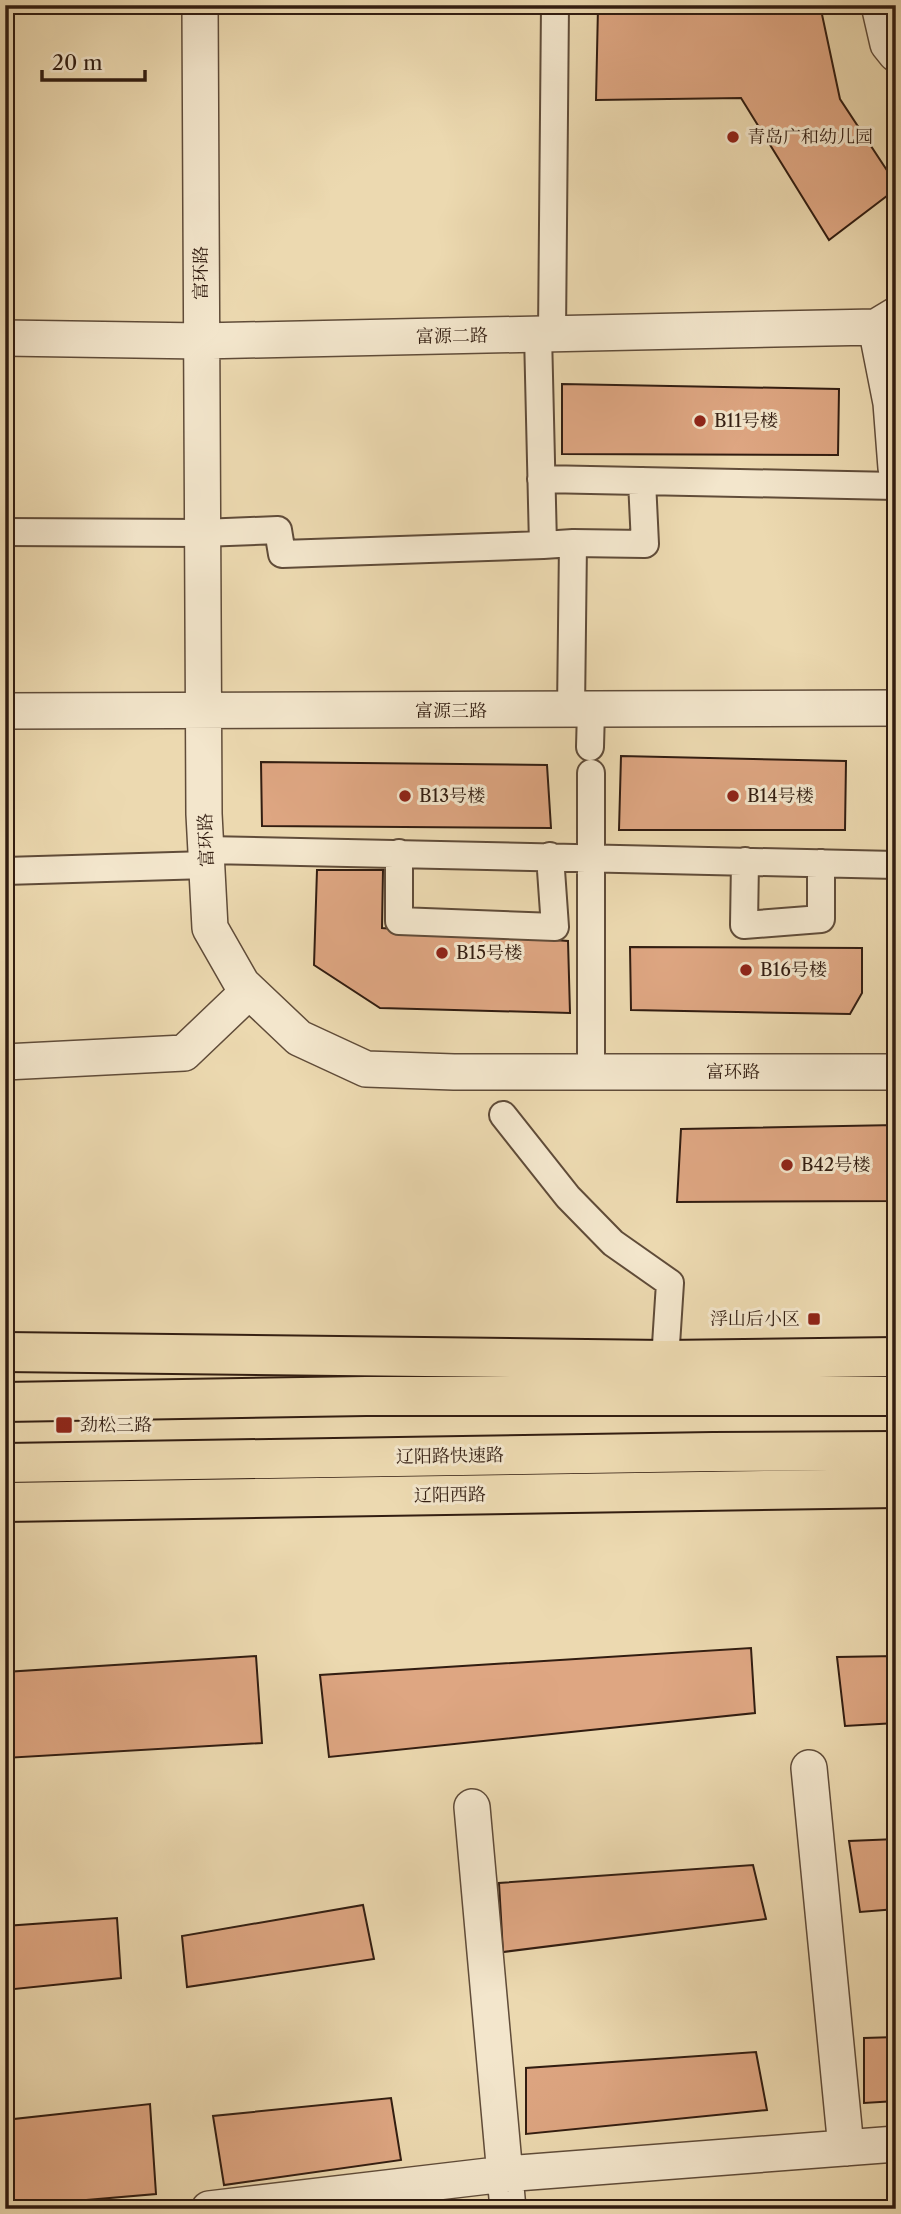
<svg xmlns="http://www.w3.org/2000/svg" width="901" height="2214" viewBox="0 0 901 2214" font-family="'Libre Caslon Text','Noto Serif SC',serif">
<rect width="100%" height="100%" fill="#ecd9b0"/>
<filter id="stains"><feTurbulence type="fractalNoise" baseFrequency=".00286" numOctaves="4"/><feColorMatrix values="0 0 0 0 .2 0 0 0 0 .09 0 0 0 0 .02 0 0 0 .5 -.17"/></filter>
<radialGradient id="worn" r=".72"><stop offset=".6" stop-color="#630" stop-opacity="0"/><stop offset="1" stop-color="#630" stop-opacity=".3"/></radialGradient>
<path fill="#dea682" stroke="#321d11" stroke-width="2" d="M658,5H820L840,99L896,184V189L829,240L741,98L596,100L598,7Z
M562,384L839,389L838,455L562,454Z
M621,756L846,761L845,830H619Z
M261,762L547,765L551,828L262,826Z
M317,870H383L382,928L568,941L570,1013L380,1008L314,965Z
M630,947L862,948V993L850,1014L631,1010Z
M896,1125V1201L677,1202L681,1129Z
M751,1648L755,1713L329,1757L320,1675Z
M256,1656L262,1743L5,1758V1672Z
M896,1656V1723L845,1726L837,1657Z
M896,1839V1909L860,1912L849,1841Z
M753,1865L766,1919L503,1952L499,1883Z
M363,1905L374,1959L187,1987L182,1936Z
M117,1918L121,1978L5,1990V1926Z
M896,2037V2101L864,2103V2038Z
M756,2052L767,2110L526,2134V2068Z
M391,2098L401,2160L224,2185L213,2116Z
M150,2104L156,2194L5,2207V2120Z"/>
<g fill="none" stroke-linecap="round" stroke-linejoin="round">
<defs>
<path id="pedestrian" d="M552,333L555,5
M538,334L543,545L573,543L571,710
M541,479L896,486
M5,532L202,533L278,530L282,554L543,545
M573,543L645,544L642,481
M590,747L591,710
M591,773V1072
M206,850L896,865
M399,853V921L555,927L550,856
M745,861L744,925L821,919V863
M5,871L207,865
M503,1115L568,1197L613,1243L670,1283L665,1360"/>
<path id="minor" d="M200,5L204,814L210,928L242,984L299,1038L366,1069L454,1072H896
M879,5L888,44L896,54
M876,327L891,403L896,468
M5,338L201,341L876,327L896,315
M5,711L896,708
M5,1062L184,1053L249,991
M809,1768L846,2148
M472,1807L508,2209
M209,2209L505,2174L896,2144"/>
<path id="primary" d="M5,1352L665,1360L896,1357
M5,1502L896,1488"/>
<path id="trunk" d="M5,1402L366,1396H896
M5,1463L713,1452L896,1451"/>
</defs>
<use href="#pedestrian" stroke="#604c39" stroke-width="30"/>
<use href="#minor" stroke="#604c39" stroke-width="38"/>
<use href="#primary" stroke="#321d11" stroke-width="42"/>
<use href="#trunk" stroke="#321d11" stroke-width="42"/>
<use href="#pedestrian" stroke="#f3e6cc" stroke-width="26"/>
<use href="#minor" stroke="#f3e6cc" stroke-width="35"/>
<use href="#primary" stroke="#ecd9b0" stroke-width="38"/>
<use href="#trunk" stroke="#ecd9b0" stroke-width="38"/>
</g>
<g fill="#8f2418" stroke="#f3e6cc" stroke-width="2.5">
<circle cx="733" cy="137" r="7"/>
<circle cx="700" cy="421" r="7"/>
<circle cx="405" cy="796" r="7"/>
<circle cx="733" cy="796" r="7"/>
<circle cx="442" cy="953" r="7"/>
<circle cx="746" cy="970" r="7"/>
<circle cx="787" cy="1165" r="7"/>
<rect x="807" y="1312" width="14" height="14" rx="3.5"/>
<rect x="55" y="1416" width="18" height="18" rx="3.5"/>
</g>
<g text-anchor="middle" stroke-width="6" stroke-linejoin="round" paint-order="stroke">
<g font-size="18" fill="#321d11" stroke="#f3e6cc" text-anchor="start">
<text x="747" y="143">青岛广和幼儿园</text>
<text x="714" y="427">B11号楼</text>
<text x="419" y="802">B13号楼</text>
<text x="747" y="802">B14号楼</text>
<text x="456" y="959">B15号楼</text>
<text x="760" y="976">B16号楼</text>
<text x="801" y="1171">B42号楼</text>
<text x="800" y="1325" text-anchor="end">浮山后小区</text>
<text x="80" y="1431">劲松三路</text>
</g>
<g font-size="18" fill="#321d11" stroke="#f3e6cc">
<text transform="translate(201 273) rotate(-90)" y="6">富环路</text>
<text transform="translate(452 336) rotate(-1)" y="6">富源二路</text>
<text x="451" y="717">富源三路</text>
<text transform="translate(206 840) rotate(-92)" y="6">富环路</text>
<text x="733" y="1078">富环路</text>
<text transform="translate(450 1456) rotate(-1)" y="6">辽阳路快速路</text>
<text transform="translate(450 1495) rotate(-1)" y="6">辽阳西路</text>
</g>
</g>
<rect width="901" height="2214" fill="none" stroke="#ecd9b0" stroke-width="28"/>
<rect x="7" y="7" width="887" height="2200" fill="none" stroke="#321d11" stroke-width="3.5"/>
<rect x="14" y="14" width="873" height="2186" fill="none" stroke="#321d11" stroke-width="2"/>
<path d="M42 70v10h103v-10" fill="none" stroke="#321d11" stroke-width="3.5"/>
<text x="52" y="70" font-size="21" fill="#321d11" stroke="#f3e6cc" stroke-width="5" paint-order="stroke">20 m</text>
<rect width="100%" height="100%" filter="url(#stains)"/>
<rect width="100%" height="100%" fill="url(#worn)"/>
</svg>
